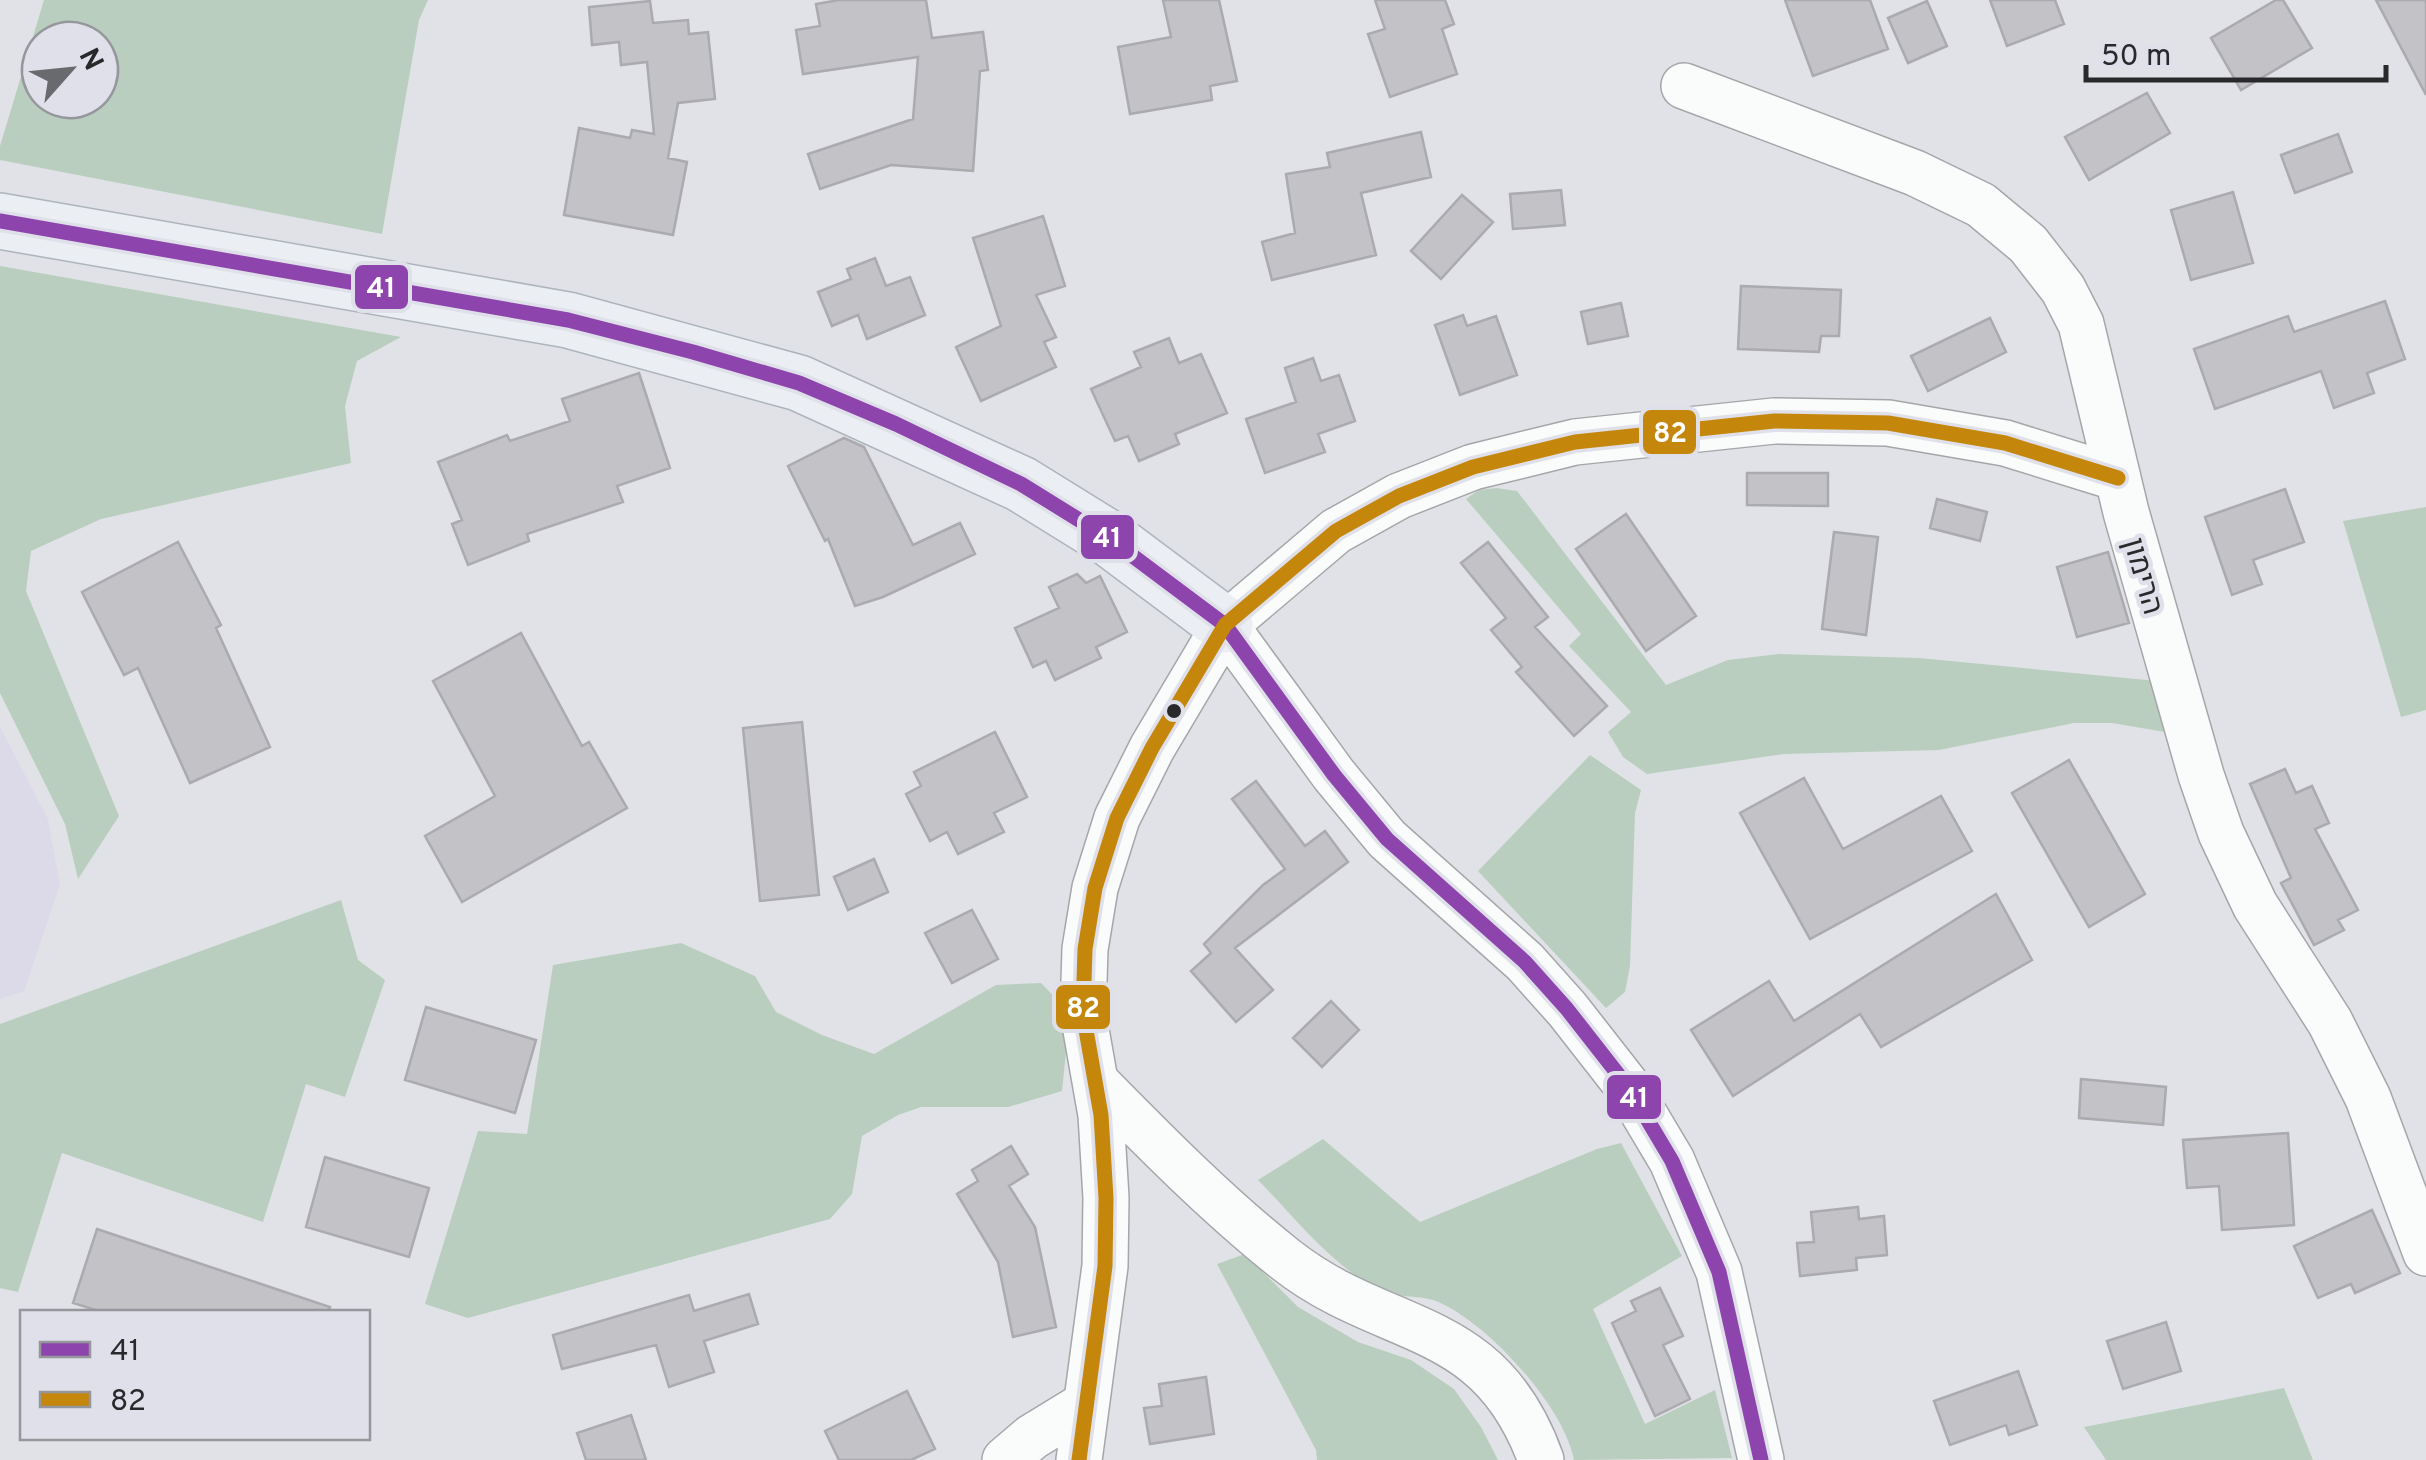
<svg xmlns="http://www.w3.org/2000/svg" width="2426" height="1460" viewBox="0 0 2426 1460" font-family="Overpass,Heebo,sans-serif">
<rect width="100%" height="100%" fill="#e1e2e7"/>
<path fill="#dcdae8" d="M0,727L48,819L60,885L24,991L0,999Z"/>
<path fill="#b9cebe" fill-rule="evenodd" d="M44,0H428L419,20L382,234L0,160V146ZM40,40H100V100H40Z
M0,266L401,337L357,361L345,406L351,463L101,519L31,551L26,591L119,816L78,879L65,824L0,693Z
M1496,488L1517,491L1666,685L1728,660L1779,654L1919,658L2157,681L2165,732L2112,723H2074L1939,750L1784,754L1647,774L1623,757L1608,732L1631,712L1569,646L1581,634L1466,499L1479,490Z
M2426,507V710L2401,717L2343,521Z
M1590,755L1641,790L1635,813L1630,966L1625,992L1606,1008L1478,871Z
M341,900L358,960L385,980L345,1097L306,1084L263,1222L62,1153L18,1292L0,1288V1024Z
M681,943L755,976L776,1012L822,1035L874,1054L996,985L1041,983L1070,1013L1062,1091L1008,1107H921L898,1115L862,1136L852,1194L830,1219L468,1318L425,1304L478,1131L527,1134L553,965Z
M1323,1139L1420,1222L1597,1149L1621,1143L1682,1256L1593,1309L1645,1424L1715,1390L1732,1458L1574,1460C1564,1406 1486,1321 1436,1301C1417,1294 1393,1299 1376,1289C1329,1262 1295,1218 1258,1180Z
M1245,1254L1298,1307L1358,1342L1411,1360L1454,1389L1481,1427L1498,1460H1317L1316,1450L1217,1264Z
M2284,1388L2313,1460H2106L2084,1427Z"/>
<path fill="#c3c2c6" stroke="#abaaae" stroke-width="2.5" d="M839,0H926L932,38L983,32L988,70L980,71L973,171L891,165L820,189L808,154L913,119L918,57L803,74L796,30L820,26L816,4Z
M1163,0H1219L1237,81L1210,86L1212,100L1130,114L1118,47L1171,37Z
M1375,0H1445L1454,24L1442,29L1457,74L1390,97L1368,34L1385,29Z
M1785,0H1870L1888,49L1813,76Z
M1990,0H2055L2064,24L2007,46Z
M2276,0H2283L2312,48L2241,90L2211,38Z
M2376,0H2426V95Z
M650,1L653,23L688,20L689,34L708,32L715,99L678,103L668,158L687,162L673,235L564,215L579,128L630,138L632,130L654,134L647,62L621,65L619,42L592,45L589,7Z
M1927,1L1947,46L1908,63L1888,18Z
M2147,93L2170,133L2089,180L2065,137Z
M1421,132L1431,177L1361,193L1376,255L1272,280L1262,242L1295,233L1286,174L1330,167L1327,153Z
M2338,134L2352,172L2295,193L2281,155Z
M1561,190L1565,225L1513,229L1510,194Z
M2233,192L2253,263L2191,280L2171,210Z
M1462,195L1493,222L1441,279L1411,251Z
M1043,216L1065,286L1036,295L1056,337L1044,342L1056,367L981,401L956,347L1001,326L973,238Z
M875,258L886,286L910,277L925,315L867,339L858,315L832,326L818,292L851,279L847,269Z
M1741,286L1841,290L1839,336H1821L1819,352L1738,349Z
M2385,301L2405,359L2367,373L2374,393L2334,408L2321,371L2215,409L2194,349L2288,316L2294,332Z
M1621,303L1628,336L1588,344L1581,312Z
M1463,315L1467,326L1496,316L1517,375L1460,395L1435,325Z
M1990,318L2006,352L1928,391L1911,356Z
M1169,338L1179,363L1201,354L1227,413L1175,434L1179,444L1139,461L1128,436L1115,441L1091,389L1141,367L1134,352Z
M1313,358L1321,381L1339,375L1355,421L1318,434L1325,452L1265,473L1246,419L1296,402L1285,368Z
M639,373L670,468L617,486L623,502L527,534L529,541L468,565L452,524L462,520L438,462L507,435L510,441L570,421L562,399Z
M844,438L864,447L913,545L960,523L975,554L883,597L855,606L828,539L825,541L788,466Z
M1747,473H1828V506L1747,505Z
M2285,489L2304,542L2253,560L2262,584L2232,595L2205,517Z
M1937,499L1987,512L1980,541L1930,528Z
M1626,514L1696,616L1646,651L1576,549Z
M1834,532L1878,537L1866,635L1822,629Z
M178,542L221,625L216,628L270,747L190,783L138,668L124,675L82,592Z
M1488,542L1548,617L1535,627L1607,706L1574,736L1516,672L1522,667L1491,630L1506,618L1461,563Z
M2108,552L2129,623L2077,637L2057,567Z
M1077,574L1086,583L1100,576L1127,632L1096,647L1101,658L1055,680L1046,661L1033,667L1015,628L1059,608L1049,587Z
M521,633L582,746L589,742L627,808L462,902L425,836L495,796L433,681Z
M802,722L819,895L760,901L743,728Z
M995,732L1027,797L994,813L1004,832L958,854L947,832L930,841L906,794L921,786L914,772Z
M2069,760L2145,894L2089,927L2012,793Z
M2285,769L2296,793L2312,786L2329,823L2315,829L2358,910L2338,920L2344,930L2314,945L2281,883L2291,878L2250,784Z
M1804,778L1843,849L1941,796L1972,851L1810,939L1740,813Z
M1256,781L1305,846L1325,831L1348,862L1235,948L1273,990L1236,1022L1191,971L1211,953L1204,944L1263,885L1285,869L1232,799Z
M874,859L888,892L848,910L834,877Z
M1996,894L2032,960L1881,1047L1860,1014L1733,1096L1691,1030L1769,981L1794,1021Z
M972,910L998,959L952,983L925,933Z
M1331,1001L1359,1030L1322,1067L1293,1038Z
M426,1007L536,1040L515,1113L405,1080Z
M2081,1079L2166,1087L2163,1125L2079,1118Z
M2288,1133L2294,1225L2222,1230L2219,1186L2187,1188L2183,1140Z
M1011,1146L1028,1174L1009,1186L1035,1227L1056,1327L1013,1337L998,1262L957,1194L978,1181L972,1170Z
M325,1157L429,1188L409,1257L306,1227Z
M1858,1207L1859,1219L1884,1216L1887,1255L1856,1258L1857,1270L1800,1276L1797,1243L1814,1242L1811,1212Z
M2372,1210L2400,1273L2355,1293L2351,1284L2318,1298L2294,1246Z
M97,1229L330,1307L329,1312H102L73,1303Z
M1660,1288L1683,1336L1663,1345L1690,1399L1655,1416L1612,1323L1636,1311L1631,1301Z
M749,1294L758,1324L704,1341L714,1372L669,1387L656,1345L562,1369L553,1335L689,1295L694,1311Z
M2166,1322L2181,1371L2123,1389L2107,1341Z
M2018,1371L2037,1425L2009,1435L2006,1425L1950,1445L1934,1401Z
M1206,1377L1214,1434L1150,1444L1144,1408L1162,1406L1159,1384Z
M907,1391L935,1449L911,1460H839L825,1431Z
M631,1415L646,1460H586L577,1433Z"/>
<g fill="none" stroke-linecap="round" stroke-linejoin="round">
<defs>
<path id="minor" d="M1684,86L1915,173L1981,205L2028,244L2063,289L2081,324L2126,512L2201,775L2221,833L2255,905L2330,1022L2368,1098L2426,1253
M1225,625L1334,775L1387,839L1525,962L1567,1009L1628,1087L1672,1161L1719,1272L1761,1460
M1095,1081C1155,1142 1218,1206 1285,1259C1386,1339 1489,1315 1541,1460
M1005,1460L1032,1437L1086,1404
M1079,1460L1105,1266L1106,1198L1101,1115L1083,1013L1085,949L1095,888L1117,818L1152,748L1225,625L1336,531L1399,496L1473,467L1575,442L1774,421L1888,423L2005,443L2118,478"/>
<path id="major" d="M0,221L568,320L799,383L1021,484L1110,539L1225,625"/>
</defs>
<use href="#minor" stroke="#a5a6a9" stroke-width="48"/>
<use href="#major" stroke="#aeb4bc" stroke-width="58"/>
<use href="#minor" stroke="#fafbfb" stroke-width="45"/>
<use href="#major" stroke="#ebeff3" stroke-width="55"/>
<defs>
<path id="bus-1" d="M0,221L568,320L693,352L799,383L896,424L1021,484L1110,539L1225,625L1334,775L1387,839L1525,962L1567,1009L1628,1087L1672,1161L1719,1272L1761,1460"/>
<path id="bus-2" d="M1079,1460L1105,1266L1106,1198L1101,1115L1083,1013L1085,949L1095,888L1117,818L1152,748L1225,625L1336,531L1399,496L1473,467L1575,442L1774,421L1888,423L2005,443L2118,478"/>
</defs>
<use href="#bus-1" stroke="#dfe0e9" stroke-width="22"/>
<use href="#bus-2" stroke="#dfe0e9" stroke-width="22"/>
<use href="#bus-1" stroke="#8e44ad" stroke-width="15"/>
<use href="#bus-2" stroke="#c4870b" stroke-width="15"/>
</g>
<circle fill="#29292c" stroke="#dfe0e9" stroke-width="4" cx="1174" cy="711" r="9"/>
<g text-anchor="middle" stroke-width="9" stroke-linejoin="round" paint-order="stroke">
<g font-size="30" fill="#29292c" stroke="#dfe0e9">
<text transform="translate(2144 576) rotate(74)" y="10">הרימון</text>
</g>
</g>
<g stroke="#dfe0e9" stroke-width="4">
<rect x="353" y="263" width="57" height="48" rx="10" fill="#8e44ad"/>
<rect x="1641" y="408" width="57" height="48" rx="10" fill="#c4870b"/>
<rect x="1079" y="513" width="57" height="48" rx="10" fill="#8e44ad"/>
<rect x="1054" y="983" width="58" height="48" rx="10" fill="#c4870b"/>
<rect x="1605" y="1073" width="58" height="48" rx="10" fill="#8e44ad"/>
</g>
<g font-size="28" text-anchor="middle" font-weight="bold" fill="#fff">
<text x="381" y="297">41</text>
<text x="1670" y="442">82</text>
<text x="1107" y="547">41</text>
<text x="1083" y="1017">82</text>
<text x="1634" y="1107">41</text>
</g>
<rect x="20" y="1310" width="350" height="130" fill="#dfe0e9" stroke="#96979d" stroke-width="2.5"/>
<rect x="40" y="1342" width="50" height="15" fill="#8e44ad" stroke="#96979d" stroke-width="2.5"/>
<text x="110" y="1360" font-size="30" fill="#29292c">41</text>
<rect x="40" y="1392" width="50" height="15" fill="#c4870b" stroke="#96979d" stroke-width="2.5"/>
<text x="110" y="1410" font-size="30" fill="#29292c">82</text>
<g transform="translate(70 70) rotate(63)"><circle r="48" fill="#dfe0e9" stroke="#96979d" stroke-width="2.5"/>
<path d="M0-8L18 38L0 25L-18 38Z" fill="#696a6d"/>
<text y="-15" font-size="28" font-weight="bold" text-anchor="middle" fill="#29292c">N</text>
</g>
<path d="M2086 65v15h300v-15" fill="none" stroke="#29292c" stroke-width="5"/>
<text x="2101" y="65" font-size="30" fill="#29292c" stroke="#dfe0e9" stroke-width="8" paint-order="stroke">50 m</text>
</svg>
